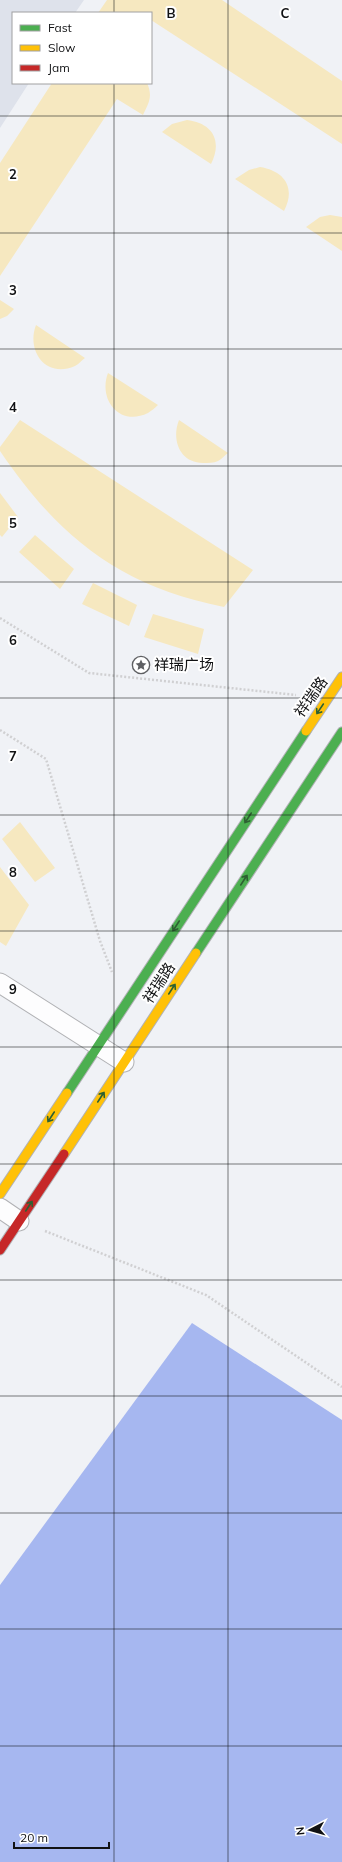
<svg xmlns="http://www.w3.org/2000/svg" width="342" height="1862" viewBox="0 0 342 1862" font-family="Mulish,'Noto Sans SC',sans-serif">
<rect width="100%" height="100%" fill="#f0f2f6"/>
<path fill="#dee2eb" d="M0,0H84L75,13H13V83H29L0,128Z"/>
<path fill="#f6e8c0" d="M107,0H222L342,81V144L151,20V13H98Z
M52,83H147C153,96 149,103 143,115L117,99L0,276V163Z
M187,120C212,123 223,140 211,164L162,132L172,124Z
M260,167C285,171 296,188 284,211L235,179L249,170Z
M330,215L342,217V251L306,227L320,217Z
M0,300L14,309L7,316L0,319Z
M36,325L85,358C82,360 79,364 75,366C46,379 26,351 36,325Z
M108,373L158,405C155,408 151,411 148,413C119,427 98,399 108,373Z
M20,420L253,570L224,607C120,586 59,538 0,451V447Z
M179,420L228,453C225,455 222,459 218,461C214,463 208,463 203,463C180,463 171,440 179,420Z
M0,493L18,517L2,537L0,535Z
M35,535L74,569L60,589L19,552Z
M93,583L137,605L129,626L82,604Z
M153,614L204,629L198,654L144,637Z
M20,822L55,868L35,882L2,839Z
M0,867L29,905L6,946L0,942Z"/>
<path fill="#a6b7f0" d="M192,1323L342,1420V1862H0V1585Z"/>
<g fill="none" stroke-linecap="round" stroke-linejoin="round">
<defs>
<path id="lane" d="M0,983L124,1062
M0,1208L19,1221"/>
<path id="fast" d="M196,953L342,732
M67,1093L306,731"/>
<path id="slow" d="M306,731L342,677
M64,1154L196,953
M0,1194L67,1093"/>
<path id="jam" d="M0,1250L64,1154"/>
</defs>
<use href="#lane" stroke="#b1b2b5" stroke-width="21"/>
<use href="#fast" stroke="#b1b2b5" stroke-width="11"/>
<use href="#slow" stroke="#b1b2b5" stroke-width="11"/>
<use href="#jam" stroke="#b1b2b5" stroke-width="11"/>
<path stroke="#d0d0d2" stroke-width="2.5" stroke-dasharray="2 2" stroke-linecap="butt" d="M0,618L89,673L296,695
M0,730L46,759L100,941L112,972
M45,1231L206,1295L342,1387"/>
<use href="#lane" stroke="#fdfdfe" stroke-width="19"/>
<use href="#fast" stroke="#4caf50" stroke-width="9"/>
<use href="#slow" stroke="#ffc107" stroke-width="9"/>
<use href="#jam" stroke="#c62828" stroke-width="9"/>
</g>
<defs><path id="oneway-shaft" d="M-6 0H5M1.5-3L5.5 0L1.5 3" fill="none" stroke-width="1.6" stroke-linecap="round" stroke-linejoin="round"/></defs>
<g stroke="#2e6032">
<use href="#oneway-shaft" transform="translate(320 709) rotate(124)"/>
<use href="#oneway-shaft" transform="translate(248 818) rotate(123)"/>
<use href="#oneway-shaft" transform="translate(244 880) rotate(-57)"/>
<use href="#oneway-shaft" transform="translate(176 926) rotate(123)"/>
<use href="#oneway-shaft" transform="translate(172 989) rotate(-57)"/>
<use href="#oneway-shaft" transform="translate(101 1097) rotate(-57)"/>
<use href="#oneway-shaft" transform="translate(51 1117) rotate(123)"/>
<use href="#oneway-shaft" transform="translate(29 1206) rotate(-57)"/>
</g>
<path fill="none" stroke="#111214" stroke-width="1" stroke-opacity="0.55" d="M114,0V13M228,0V1862M114,83V1862M0,116H342M0,233H342M0,349H342M0,466H342M0,582H342M0,698H342M0,815H342M0,931H342M0,1047H342M0,1164H342M0,1280H342M0,1396H342M0,1513H342M0,1629H342M0,1746H342"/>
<defs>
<symbol id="sight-ring" viewBox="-11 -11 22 22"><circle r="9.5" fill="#fff" stroke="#5f6063" stroke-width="1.5"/><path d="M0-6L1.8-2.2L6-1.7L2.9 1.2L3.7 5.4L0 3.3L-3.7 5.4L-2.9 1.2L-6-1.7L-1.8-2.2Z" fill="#5f6063"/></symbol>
</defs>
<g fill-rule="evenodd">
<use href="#sight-ring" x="131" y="655" width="20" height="20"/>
</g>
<g text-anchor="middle" stroke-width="4" stroke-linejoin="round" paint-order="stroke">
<g font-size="15" fill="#111214" stroke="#fff" text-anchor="start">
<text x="154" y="670">祥瑞广场</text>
</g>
<g font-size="15" fill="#111214" stroke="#fff">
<text transform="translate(311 697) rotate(-55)" y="5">祥瑞路</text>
<text transform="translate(159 983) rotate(-57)" y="5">祥瑞路</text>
</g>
</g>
<g font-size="13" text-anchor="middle" font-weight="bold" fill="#111214" stroke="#fff" stroke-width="4" stroke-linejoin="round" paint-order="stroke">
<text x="171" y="18">B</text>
<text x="285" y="18">C</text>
<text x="13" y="179">2</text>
<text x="13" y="295">3</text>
<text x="13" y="412">4</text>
<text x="13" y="528">5</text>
<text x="13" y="645">6</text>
<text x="13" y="761">7</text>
<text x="13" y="877">8</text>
<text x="13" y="994">9</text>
</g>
<rect x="12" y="12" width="140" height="72" fill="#ffffff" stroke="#a0a0a1"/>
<rect x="20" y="25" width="20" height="6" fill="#4caf50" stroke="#a0a0a1"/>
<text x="48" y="32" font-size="12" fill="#111214">Fast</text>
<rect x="20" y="45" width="20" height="6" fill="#ffc107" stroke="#a0a0a1"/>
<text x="48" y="52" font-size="12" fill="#111214">Slow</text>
<rect x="20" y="65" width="20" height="6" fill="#c62828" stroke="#a0a0a1"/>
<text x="48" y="72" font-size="12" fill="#111214">Jam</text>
<g transform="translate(310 1830) rotate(264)" stroke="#ffffff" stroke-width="3" paint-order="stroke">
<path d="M0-3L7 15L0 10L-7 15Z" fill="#111214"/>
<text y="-6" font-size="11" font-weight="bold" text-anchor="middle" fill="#111214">N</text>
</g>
<path d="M14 1842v6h95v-6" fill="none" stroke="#111214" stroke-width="2"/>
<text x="20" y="1842" font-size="12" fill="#111214" stroke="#ffffff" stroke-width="3" paint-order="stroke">20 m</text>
</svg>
